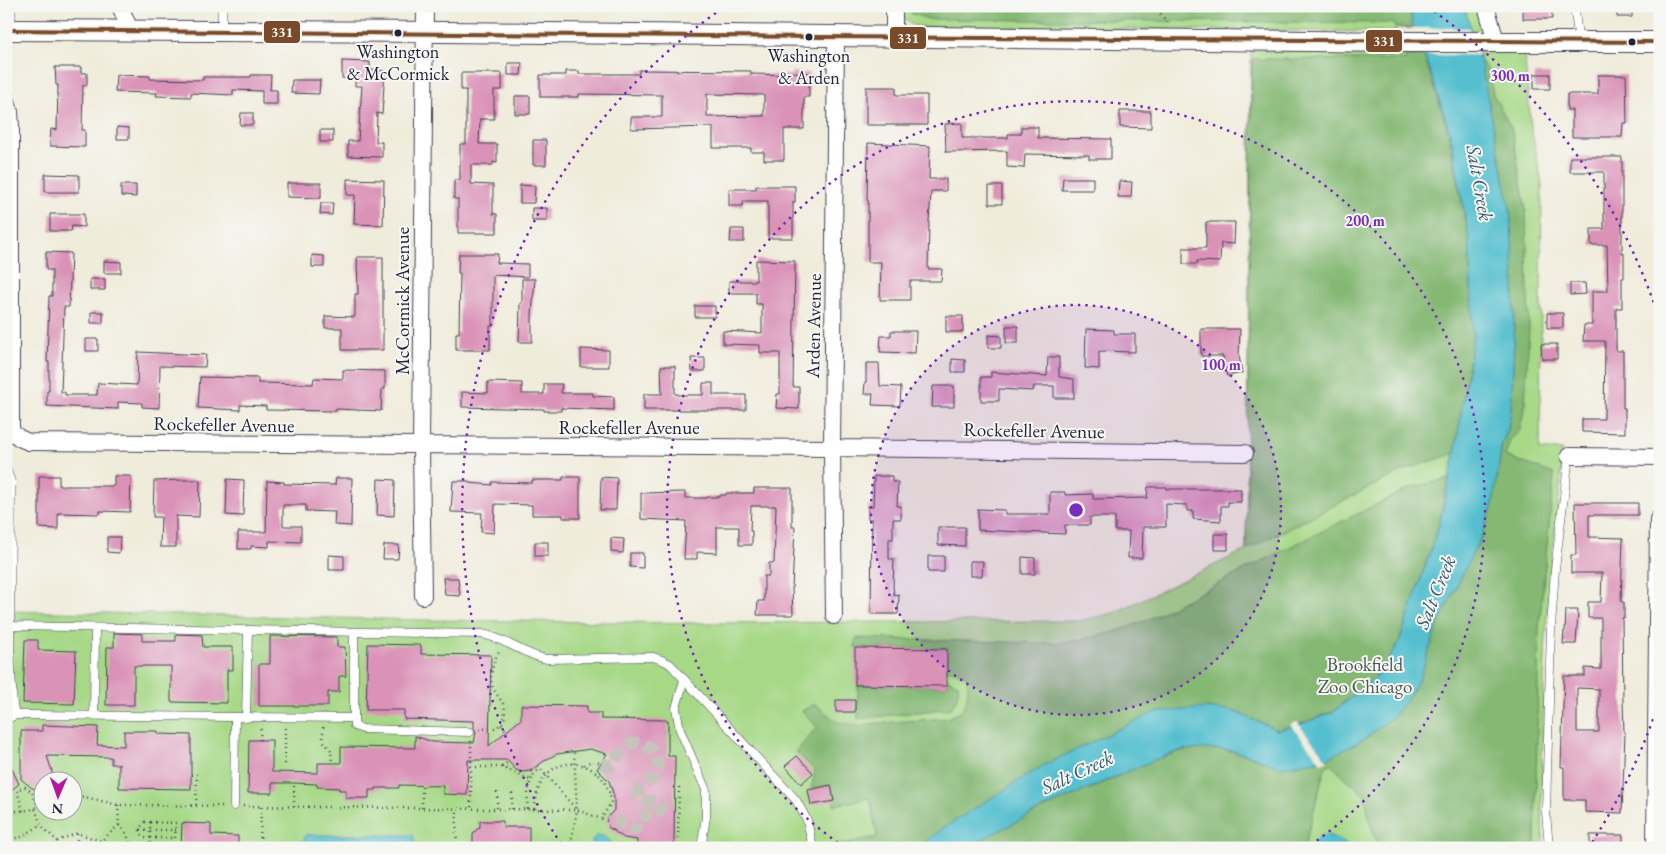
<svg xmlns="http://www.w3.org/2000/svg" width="1666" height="854" viewBox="0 0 1666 854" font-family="'EB Garamond',serif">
<rect width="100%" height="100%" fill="#f6f6f2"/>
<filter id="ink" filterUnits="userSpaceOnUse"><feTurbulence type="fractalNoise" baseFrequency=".02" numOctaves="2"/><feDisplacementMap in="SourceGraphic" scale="10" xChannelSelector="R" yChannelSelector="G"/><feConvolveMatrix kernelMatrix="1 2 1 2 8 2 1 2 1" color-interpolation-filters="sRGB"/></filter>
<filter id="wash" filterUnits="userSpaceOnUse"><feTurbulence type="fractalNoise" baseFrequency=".0096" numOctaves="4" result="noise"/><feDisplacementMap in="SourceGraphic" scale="20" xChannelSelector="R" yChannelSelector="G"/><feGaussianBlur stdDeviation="1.12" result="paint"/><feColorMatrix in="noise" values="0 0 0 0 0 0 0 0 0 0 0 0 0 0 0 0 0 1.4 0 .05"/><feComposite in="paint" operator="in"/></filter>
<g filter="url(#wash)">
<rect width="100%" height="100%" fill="#f0ecdb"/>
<path fill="#a6d886" stroke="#647d60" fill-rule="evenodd" d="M900,6H1410L1413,28H1396L1397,32L922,27C908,25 902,21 900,6Z
M1464,6H1477L1481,20L1479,29L1471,33Z
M1251,50L1404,52L1406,55H1424L1473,337L1456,453L1500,456L1479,55L1478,51H1524L1531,126L1542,184L1540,450H1562C1562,491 1554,531 1550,571C1546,623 1544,675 1543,726C1542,767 1540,808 1544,848H6V611L427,620L702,623L1079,621L1114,613L1246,550ZM42,782H72V812H42Z"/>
<path fill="#84b873" stroke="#536d57" d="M911,6H1410L1413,28H1395L1393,23L929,19L912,14Z
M1406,55H1424L1449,133L1469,238L1473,337L1455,453L1402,471L1246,550L1252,59L1406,60Z
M1479,55L1480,60L1488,70L1493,94L1512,130L1526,211L1529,327L1525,405L1520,430L1510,440L1505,456L1554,474L1539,628L1535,848H1379L1370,823L1365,795L1330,764L1325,768L1304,848H968C1011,821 1059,802 1105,782C1130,771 1156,755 1183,750C1212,745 1241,751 1268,763L1419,679L1439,622L1482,535L1493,504L1502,444L1508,429Z
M1449,479L1439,525L1399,643L1378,674L1371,681L1333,711L1304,723L1278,730L1263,724L942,829L919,848H823L877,837L870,798L834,805L831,785L811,789L815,771L796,752L817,727L802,711L812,705H816L837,722L855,725L948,718C951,716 957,714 960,712C969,703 969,686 966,675L947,669V649L855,648L856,638L1044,643L1070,642L1114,632L1145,621L1290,547L1410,488Z
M947,679L958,684C960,693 956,700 951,708L858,719V685L947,686Z"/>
<path fill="#54bfcf" stroke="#3b7085" d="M1410,6H1464L1479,55L1510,207L1514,272V344L1511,409L1508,429L1502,444L1493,504L1482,535L1439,622L1419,679L1408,698L1393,716L1367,737L1327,759L1282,767L1268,763L1252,756L1228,750L1206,749L1182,750L1157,759L1044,808L981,840L968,848H919L942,829L1044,765L1155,712L1206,708L1233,711L1278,730L1304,723L1333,712L1371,681L1378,674L1399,643L1439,525L1455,453L1473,337L1469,238L1450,133L1429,68L1413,28Z
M305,835H413L415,843L421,845L424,848H293L295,844L304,841Z
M598,835C605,836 612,840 612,847L594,848L592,842L593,839Z
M1327,835L1336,838L1352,848H1314L1315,841L1320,836Z"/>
<path fill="#f0ecdb" d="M1411,28H1469L1479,55H1421Z
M1297,722L1328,761L1321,762L1290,724Z"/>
<g id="blocks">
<path fill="#da92b7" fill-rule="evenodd" d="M1523,6H1552V19H1523Z
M1617,6H1632V17H1617Z
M342,61L370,62V70L385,71L382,114L377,113L376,142H382V157L348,156V141H358L362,86H355V79L342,78Z
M508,63H522L521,75H508Z
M55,67H81V73H87V85H83L82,130H85V147L50,146L51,129L57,130L58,85H56Z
M639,70L751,71V74L791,75V72L809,73V97H804V129H784V160H764V152H751V148H713V127L631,129V117H662V95L579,94V97H540V75H566V71H579V74H639ZM707,94L764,95V116L707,117Z
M461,73H502V90H494V119H480L479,144H497V163L493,162V165H471V184L493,185V214H497V233H458V199H454V180H460V144H466V90H461Z
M1534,74H1550V89H1534Z
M116,75L150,76V79L203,80V77H251V75H271L270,90H277V104H262V91L233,90V95L191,93V97L156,96L157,93L115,92Z
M1598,75H1626L1627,123H1623L1622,137H1572V110H1567V94H1598Z
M292,80H320L319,94L291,93Z
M866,87H896V95H927V125H866Z
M515,96H530V114H515Z
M1120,111H1151V128L1120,127Z
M241,113H253V125H240Z
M962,123V138H1008V134H1021V127H1038V138L1111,139V159H1089V155L1025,154L1024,168L1007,167V151L946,152L945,124Z
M117,127L129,128V139H117Z
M320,130H333V142H320Z
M533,140H546V165H533Z
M868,143L930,146L929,179H946V191H931L929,222L928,269H942L941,281H910V300H880L881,262H868V200H867Z
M1570,157H1622V253H1624V278H1622V308H1616V351H1623V408H1625V433L1582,432V419H1604L1605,341H1583L1584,325H1592V291H1608L1607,245H1591V229H1604V172H1570Z
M45,174L79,175V192H45Z
M1063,178H1093V190H1062Z
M347,179L384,180L383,225L354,224L355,195H347Z
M1119,181L1132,182L1131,197H1118Z
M287,183H321V198L287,197Z
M121,185H136V197L121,196Z
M520,185L535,186L534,203H520Z
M756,186H795V202H793V238H768V201H743V206H729V189H756Z
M989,186H1002V204H989Z
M321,203H333L332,215L320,214Z
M532,208H547V221H532Z
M50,214H84V227L72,226L71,231H50Z
M1206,222H1235L1234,244L1221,243L1220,262L1197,261V264H1183V248H1206Z
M731,229H744V242H730Z
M46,252L71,253L69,307H64L61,392H65V395H97L98,383L137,385L138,352L206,355L205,367L160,366L159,408L142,407V403L118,402V409L47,406V391H49V362H47L49,296H52V270H46Z
M459,254H498L497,263L528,264V277L493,275V326H490V350H456V333H459L460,273H458Z
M312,255L324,256V267H312Z
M357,257H383V350H342V328H325V316L355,317V294H358Z
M756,260L795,261L793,387H799V409L776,408L777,394H780V353H760V345L723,344V331L762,333V304H756V293H729V281H756Z
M104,261L121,262V273H104Z
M90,279H105V290H90Z
M522,279H535L532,314V342H519L520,303H522Z
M1570,283H1585L1586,294L1570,295Z
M695,306H715V317H695Z
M91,312H103V323H91Z
M1547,313H1563V328H1547Z
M946,316H963V332H946Z
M1006,326H1018V343H1006Z
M1086,329L1114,330V334H1135V352L1099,351V369L1085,368Z
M1201,329H1240L1239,356L1242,373L1227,376L1223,356H1201Z
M891,331H916L915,353L880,352L881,336H891Z
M988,335L1001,336V348H988Z
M86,339H98V351H86Z
M1541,344H1557V359H1542Z
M581,349L609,350V367H581Z
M1048,357H1059V377L1074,379V398H1054V386H1034L1033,391L999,389V401H981V377H991V372L1047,376Z
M691,358H705V371H692Z
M952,359L965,360V372H952Z
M866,363H879L880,386L901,387L900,406L872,405L873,394H864L865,382H866Z
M661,366H675V394H678V395H703V383H713V395H746V410H644V394H662Z
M343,370L385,371V389H382L381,411L336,409V411L266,410V406L240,405V410L198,408L200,377L258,378V383L313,384L314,378L343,379Z
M488,382L522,383V394H544V384H562L561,393H593V396L614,397V410L561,408V411H544V409L462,407V392L488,393Z
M933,386H954V407H932Z
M39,476H59V486H114V476H131L130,512L100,511V514L58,513V529L39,528Z
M874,476H892V482H898L897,506H901V519H893V539H889V559H894L893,587L894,595L899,594L898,614H871L872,519H868V506H873Z
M563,477H580V518H563V515H532V505L495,504L494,533L481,532L482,513L451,512L453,481H469V483L492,485V482L532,483V480H563Z
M601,477L617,478L616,510H600Z
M336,478H352L351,526L334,525L335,512L306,511V505H283V526H301V542L269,541V547L251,546V549H238V532H266L267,481L284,482V484L335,485Z
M227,479L244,480L243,516L226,515Z
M378,479L395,480L394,516L377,515Z
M183,480H200L199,517L176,516V547H160L161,517H153L154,481Z
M1148,487H1167V489H1241V502H1228V506H1221V521L1193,519V511H1187V505L1166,504V527H1143L1142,558H1128L1129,531H1115V517H1090V525H1065V534L978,530V509L1005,510V514H1050V492H1065V495L1093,494V499L1147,498Z
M754,488H792V527H795L792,588L793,615H757L758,601H764V576H769V563H774L776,506H751L750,531H752V545H739V527H717V553L697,552V559H684L686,521L641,519V493L685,492V498H707V497H720V495H726V493H754Z
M1575,503H1638V515H1589V537L1623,538L1621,602H1624V618H1622L1623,702L1624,733H1625L1622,813L1585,812V800H1564V767H1561L1564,676H1585V668L1601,669V618H1588V602H1601L1602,573H1571V555H1576ZM1577,688L1599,689V732H1577Z
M938,527H965V546L938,545Z
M1214,534H1228V550H1214Z
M107,537H120L119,553L107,552Z
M611,538L624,539L623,553L611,552Z
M535,542H548V556H535Z
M384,545H399L398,559H383Z
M630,553H643V568L630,567Z
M329,555L344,556V570H329Z
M928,556H944V572H928Z
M1022,557L1035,558V574H1022Z
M970,561H983L982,576H970Z
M443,578H458L460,596L445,595Z
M1566,610H1578L1576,644H1563L1564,631H1565Z
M114,633L142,634V641H176V634L202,635L203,647H233V670H227V703L171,702V666H134V705H106L107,647H114Z
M270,636L337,637V647H345L346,676H339V692H328V706H259V664H270Z
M25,640H38V650L76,651L74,704L23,703Z
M368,644L421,645V654L491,655L489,746L521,719V705L587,706V713H601V719L668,720V756H675L674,848H637V840L624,838L608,827L607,818L614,810V796L609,781L597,769L607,754L590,749L557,754L547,759L530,771L522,772L516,770L507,760H468L467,795L443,794V786L399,785V788H376V790H369V798H346V790H339V788L317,787V784L294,783H272V793H248L249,740H272V772L318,773V763H341V747L415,748V736L433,742L474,743L476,732L474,728V721L404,719V710H366Z
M855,648L947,649V686L855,685Z
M836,700H855V712H836Z
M42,725L98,727L97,745L124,746V731H158V734L191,735V789L119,788V764H111V757L47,756L52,771V782H42V790L32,788L21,779V731H42Z
M6,756L19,784L6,794Z
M797,756L813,773L801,784L785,766Z
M831,785L834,801L811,805L808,790Z
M480,821H503V827H529V848H473V833L480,827Z
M182,823L211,824V835L238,836V848H181Z
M1590,835H1623V848H1590Z"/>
</g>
</g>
<g filter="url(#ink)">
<use href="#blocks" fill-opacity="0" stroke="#414053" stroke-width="1"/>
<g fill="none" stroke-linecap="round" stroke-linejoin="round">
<path stroke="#c7c4bb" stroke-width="12" stroke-dasharray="12 6" stroke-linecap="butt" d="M601,763L610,766C620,757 627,735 647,746C658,752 661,767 654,777C650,781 644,782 641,786C638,789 638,794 638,797L644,801L657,802L661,806L660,812L655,816L645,815L638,821L637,828L632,830L620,822L607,821"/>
<defs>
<path id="service" d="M11,6V30
M1574,6L1579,42
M222,30V6
M6,468L11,482L10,656L13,706L15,715
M11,626L482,634C505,638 523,655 547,659L653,657L662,660L670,664L796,800L807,820L813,848
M354,632V726L363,729L470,732
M684,680L676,708L680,730L706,790V817L701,848
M94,716L95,628
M246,718L248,630
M6,720L15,715H29L353,718
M234,806L235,718
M1549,848L1546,812L1551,628L1555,569L1569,456"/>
<path id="minor" d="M120,6L130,30
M1486,6L1496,41
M894,37V6
M6,98L10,112L11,127V430C16,437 21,439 29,442L832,448L1245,453
M1569,456L1660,457
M423,596L421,446L425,6
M834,616L832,448L836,37"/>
<path id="tertiary" d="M6,30L444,32L1400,42H1660
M1657,848L1660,520"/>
</defs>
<use href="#service" stroke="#414053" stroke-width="9"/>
<use href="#minor" stroke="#414053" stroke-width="18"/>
<use href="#tertiary" stroke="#414053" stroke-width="22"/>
<path stroke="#414053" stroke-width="2.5" stroke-dasharray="1 4" stroke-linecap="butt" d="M1154,6L1167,22
M501,725L507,731
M323,727V741L331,750L332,763
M285,728V767
M479,729L496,728L504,721C507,700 501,704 493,688C488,677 494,660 500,650
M260,740L261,726
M471,741V808
M584,765L591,761L601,763
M538,766L576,809
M471,767H502L530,780
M502,767L508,762
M531,771L533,776
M191,775H197L196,805
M674,787H679L678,841
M72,796L85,797L118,805L225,806
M118,805L119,825L127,834L131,848
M243,806L577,810L607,821
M294,807V783
M422,808V785
M497,808V790
M35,809L41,825L57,841V848
M512,809V790
M527,809C528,793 527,779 540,769
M535,809C536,801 536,793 540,785C558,747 610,764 611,803L601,819
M23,811L17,790L25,787L32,792L38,807
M6,812L30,810L42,805
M145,822L176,823L175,838H145L140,833V828Z
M140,830H176
M9,832L10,839
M6,840L21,837L41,825
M77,840V833
M57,841L77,833L101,841
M101,848V841L119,825
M150,848V822
M260,848L261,807
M456,848L457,808
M570,848L577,810L574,752"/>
<use href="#service" stroke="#fff" stroke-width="8"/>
<use href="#minor" stroke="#fff" stroke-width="16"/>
<use href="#tertiary" stroke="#fff" stroke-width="20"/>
<defs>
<path id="bus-1" d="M6,30C557,33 1109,42 1660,42"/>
</defs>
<use href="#bus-1" stroke="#f6f6f2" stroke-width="8"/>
<use href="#bus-1" stroke="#7a4b2a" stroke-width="4"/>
</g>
</g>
<circle cx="1076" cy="510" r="205" fill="#7b2cbf" fill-opacity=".12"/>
<g fill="none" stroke="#7b2cbf" stroke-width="2.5" stroke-dasharray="2.5 5">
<circle cx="1076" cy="510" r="205"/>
<path d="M844 847A409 409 0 1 1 1308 847"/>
<path d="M1658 705A614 614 0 0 1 1591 844M561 844A614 614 0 0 1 724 7M1428 7A614 614 0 0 1 1658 315"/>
</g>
<g fill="#22223b" stroke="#f6f6f2" stroke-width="2">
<circle cx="398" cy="33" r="4.5"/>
<circle cx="809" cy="37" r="4.5"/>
<circle cx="1632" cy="42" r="4.5"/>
</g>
<g text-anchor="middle" stroke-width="4" stroke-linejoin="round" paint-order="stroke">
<g font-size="18" fill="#22223b" stroke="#f6f6f2">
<text x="398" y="58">Washington<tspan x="398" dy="22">&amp; McCormick</tspan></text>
<text x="809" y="62">Washington<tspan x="809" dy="22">&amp; Arden</tspan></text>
</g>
<g font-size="19" fill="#22223b" stroke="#f6f6f2">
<text transform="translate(402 301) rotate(-90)" y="7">McCormick Avenue</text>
<text transform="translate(813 326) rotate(-89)" y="7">Arden Avenue</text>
<text transform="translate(224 424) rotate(1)" y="7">Rockefeller Avenue</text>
<text x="629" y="434">Rockefeller Avenue</text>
<text transform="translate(1034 430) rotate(1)" y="7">Rockefeller Avenue</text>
</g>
<g font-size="19" fill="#4a5952" stroke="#f6f6f2">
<text x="1365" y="671">Brookfield<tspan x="1365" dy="22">Zoo Chicago</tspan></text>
</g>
<g font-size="20" font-style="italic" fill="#34596f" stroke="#f6f6f2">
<text transform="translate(1480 183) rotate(80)" y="7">Salt Creek</text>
<text transform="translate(1435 592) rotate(-68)" y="7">Salt Creek</text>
<text transform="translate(1077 772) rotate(-25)" y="7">Salt Creek</text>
</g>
</g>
<circle cx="1076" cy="510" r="8" fill="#7b2cbf" stroke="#f6f6f2" stroke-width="2.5"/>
<g font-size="15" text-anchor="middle" font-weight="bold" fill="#7b2cbf" stroke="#f6f6f2" stroke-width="4" stroke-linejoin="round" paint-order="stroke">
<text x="1510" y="81">300 m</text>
<text x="1365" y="226">200 m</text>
<text x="1221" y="370">100 m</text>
</g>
<g stroke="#f6f6f2" stroke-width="2">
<rect x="263" y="20" width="38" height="24" rx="5" fill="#7a4b2a"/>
<rect x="889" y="26" width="38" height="24" rx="5" fill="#7a4b2a"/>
<rect x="1365" y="29" width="38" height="24" rx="5" fill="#7a4b2a"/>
</g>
<g font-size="14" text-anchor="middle" font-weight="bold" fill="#fff">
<text x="282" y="37">331</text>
<text x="908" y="43">331</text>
<text x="1384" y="46">331</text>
</g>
<rect width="1666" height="854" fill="none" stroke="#f6f6f2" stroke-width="25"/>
<g transform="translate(58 796) rotate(182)"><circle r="24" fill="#f6f6f2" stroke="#a1a1a9"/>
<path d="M0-4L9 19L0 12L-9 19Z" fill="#b5179e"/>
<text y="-8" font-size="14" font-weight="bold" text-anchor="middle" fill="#22223b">N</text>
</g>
</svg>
